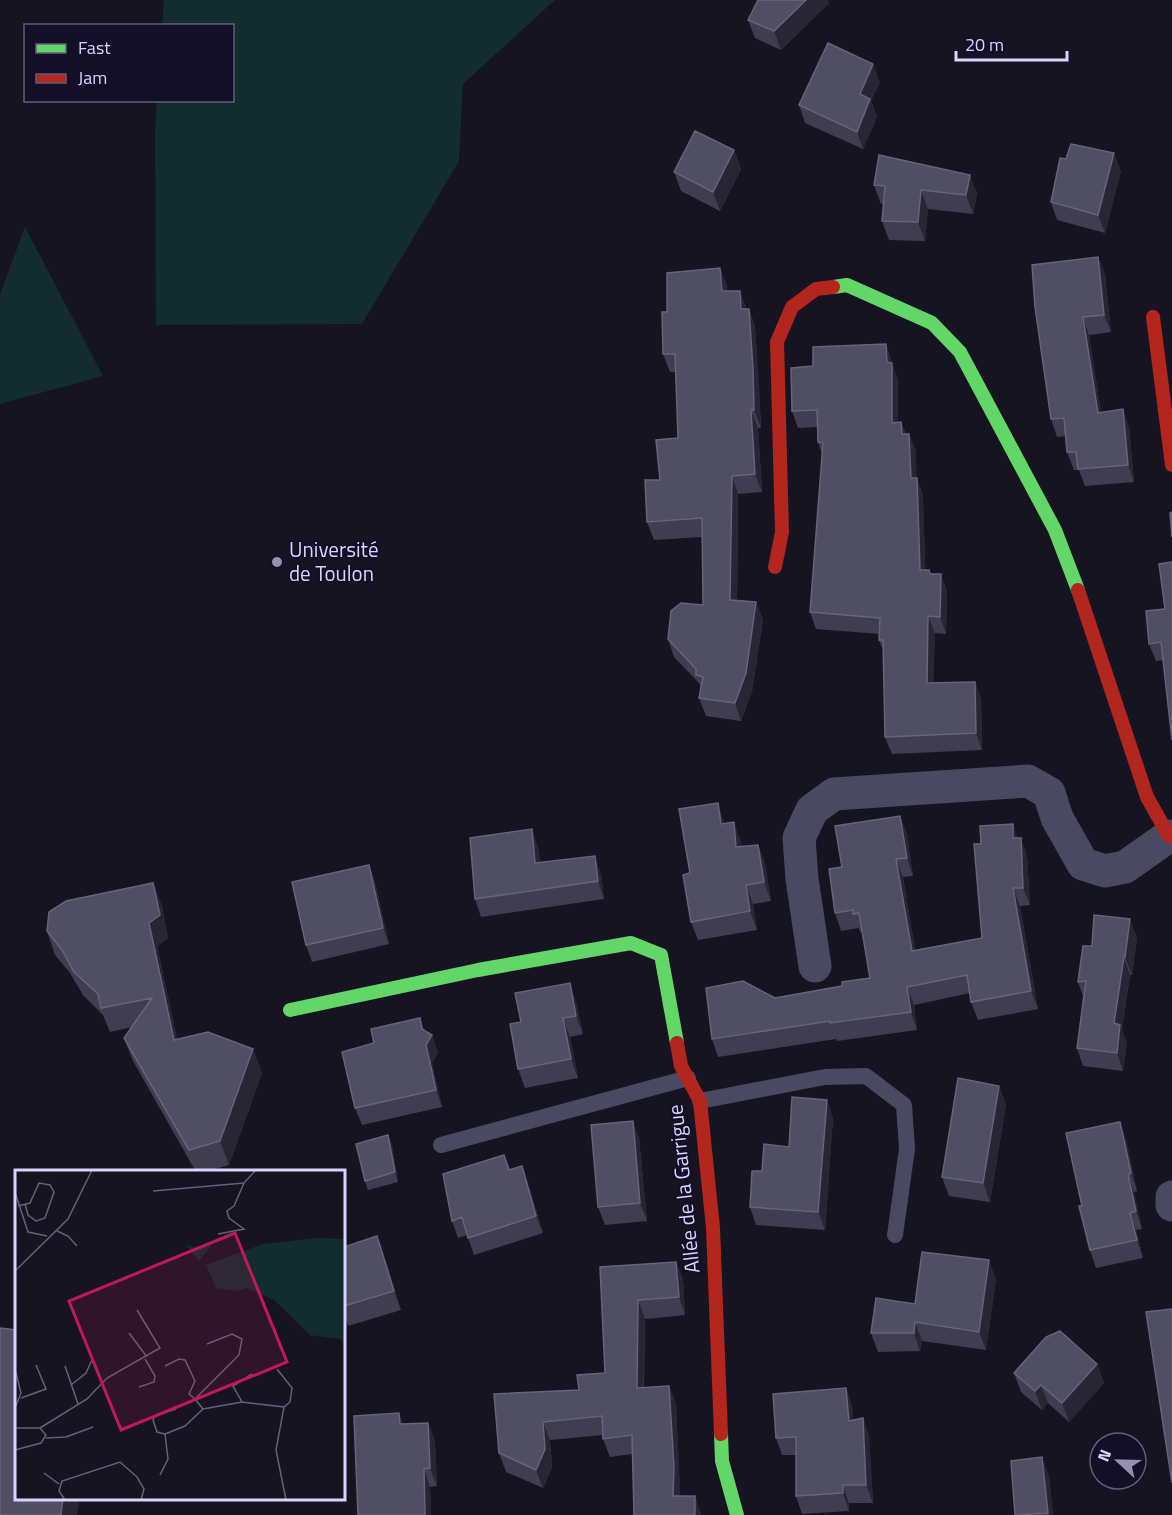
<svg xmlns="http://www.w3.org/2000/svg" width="1172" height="1515" viewBox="0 0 1172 1515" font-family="'Titillium Web',sans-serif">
<rect width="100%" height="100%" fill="#161421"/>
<path fill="#132c2d" d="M164,0H555L463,84L459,161L362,324L156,325L155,130L157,101L232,100V26L162,25Z
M25,227L103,376L0,404V294Z"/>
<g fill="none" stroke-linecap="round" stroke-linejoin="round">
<path stroke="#4a4962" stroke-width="16" d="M700,1101L825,1077L866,1076L904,1105L907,1149L895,1235
M441,1145L688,1078"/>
<path stroke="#4a4962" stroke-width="33" d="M815,966L802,879L799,838L812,810L834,794L1028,781L1049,793L1057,818L1083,864L1105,871L1125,867L1169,836
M1172,1197V1205"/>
<path stroke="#63d668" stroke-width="14" d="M833,287L847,285L932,323L960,352L1055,530L1078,590
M290,1010L478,970L631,943L661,955L677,1043
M721,1434L722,1461L737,1515"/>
<path stroke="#b3261e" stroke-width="14" d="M1153,317L1172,465
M775,567L782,532L777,342L792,307L816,289L833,287
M1078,590L1147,797L1169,836H1172
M677,1043L681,1066L700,1101L713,1228L721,1434"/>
</g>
<path fill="#403d50" d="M829,3L781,50L755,38L748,20Z
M880,82L871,101L877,117L863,149L805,123L799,105Z
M734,150L741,169L720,211L681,191L674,172Z
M1066,159L1121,171L1105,233L1057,220L1051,202Z
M970,175L977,194L973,214L928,209L925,241L889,240L882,221L884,204H881L874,185Z
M1098,257L1105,275L1111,332L1089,335L1101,413L1129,427L1134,482L1085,486L1079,470H1074L1067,452L1066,436L1057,437L1051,419Z
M720,268L727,286V291L747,309H749L755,327L759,387L761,428H758L762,492L738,494L737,600L756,602L763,620L752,691L741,721L706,716L699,698L701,688L699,683L674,657L668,639L703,605L702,537L654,540L647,522L660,480L678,438L676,372H670L663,354L667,312Z
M886,344L898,381V423L901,422L906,434L916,451V478L923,495L925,570L930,574L947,591L946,634L935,633L933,683L975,682L981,699L982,750L892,754L885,737L883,650L879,640L880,634L816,629L810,612L822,454L818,442L817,427L798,428L792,411L813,366Z
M1165,609L1163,660L1156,661L1149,644Z
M900,816L907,834L913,876L903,877L915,950L982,938L1018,838L1027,856L1030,905L1020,906L1038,1009L978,1020L971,1002L970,993L914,1005L917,1030L837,1041L836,1039L718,1057L712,1039L775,998L842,986L870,978L862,932H860L859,928L841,931L835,913L842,867Z
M724,822L725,824L741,841V847L758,845L765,864L771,901L753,904L757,930L698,940L691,922L690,873Z
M538,847L540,862L601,874L604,899L481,917L475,899Z
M369,865L375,882L389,944L312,962L306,945Z
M153,883L162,906L168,938L157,946L177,1039L253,1049L262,1073L229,1165L205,1172H196L133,1061L124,1038L132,1027L110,1032L103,1015L83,995L70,973L55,955L47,931Z
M1137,937L1132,975H1130L1122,1030L1127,1043L1123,1071L1083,1066L1077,1048L1083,996L1078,982L1092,946Z
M576,1002L583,1034L570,1037L578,1078L525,1088L518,1069Z
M420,1018L424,1030L432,1035L438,1053L432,1063L442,1107L362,1125L355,1108L374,1043Z
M999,1086L1006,1105L990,1202L949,1196L942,1177Z
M833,1118L825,1230L756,1225L750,1207L762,1171L789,1147Z
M633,1121L639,1138L647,1221L605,1225L598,1207Z
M388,1135L392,1145L398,1182L368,1190L365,1181Z
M1126,1139L1137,1191L1134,1192L1142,1229L1136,1230L1143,1258L1096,1268L1090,1250L1082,1206Z
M504,1155L510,1170L528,1183L543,1233L474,1255L467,1235L458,1238L452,1221Z
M377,1236L401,1310L348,1326L344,1313V1247Z
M676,1262L683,1280L685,1315L645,1319L644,1388L669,1386L676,1404L680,1496H695L701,1515H634L632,1454L610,1457L603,1439V1435L550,1440L552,1467L543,1488L506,1472L499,1453L494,1394L579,1390L577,1375L605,1373L600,1267Z
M996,1279L986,1350L922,1341L920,1351L878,1352L871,1333Z
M1097,1364L1104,1383L1069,1422L1048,1403L1042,1410L1021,1392L1014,1373Z
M846,1388L852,1406L853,1420L863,1418L869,1435L873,1503H849V1511L802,1514L796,1496V1455H782L776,1438Z
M399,1413L403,1424L428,1423L435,1441L437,1486L430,1487L431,1515Z
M1049,1476L1053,1515H1015Z"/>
<path fill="#282635" d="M806,0H828L829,3L781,50L774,31Z
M873,64L880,82L871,101L877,117L863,149L857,132L860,94Z
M734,150L741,169L720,211L713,192Z
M1114,153L1121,171L1105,233L1098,215Z
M970,175L977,194L973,214L966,195Z
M921,190L928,209L925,241L918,222Z
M1098,257L1105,275L1111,332L1104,315Z
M720,268L727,286L729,309L722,291Z
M740,291L747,309H741Z
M749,309L755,327L759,387L761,428L754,410Z
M1083,317L1089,335L1104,431L1098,413Z
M886,344L898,381V440L892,423L887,362Z
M1123,409L1129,427L1134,482L1128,465Z
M751,410L758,428L762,492L755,474Z
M901,422L908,440L902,434Z
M909,434L916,451L917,495L911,478Z
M732,476L738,494L737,618L730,600Z
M917,478L923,495L926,587L920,570Z
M941,574L947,591L946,634L940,617Z
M756,602L763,620L752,691L741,721L735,703Z
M928,616L935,633L933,700L927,683Z
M975,682L981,699L982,750L976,733Z
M718,803L724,822L727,843L721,824Z
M900,816L907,834L913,876L907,858Z
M734,822L741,841L743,866L736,847Z
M1013,824L1019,842L1013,838Z
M532,829L538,847L541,880L535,863Z
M1021,838L1027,856L1030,905L1023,888Z
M758,845L765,864L771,901L764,882Z
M595,856L601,874L604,899L598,881Z
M896,859L903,877L918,969L912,951Z
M369,865L375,882L389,944L383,928Z
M153,883L162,906L168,938L157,946L182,1063L174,1040L149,923Z
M746,885L753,904L757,930L750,911Z
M1013,888L1020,906L1038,1009L1031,991Z
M1130,919L1137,937L1132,975L1125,957Z
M1124,957L1130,975L1122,1030L1127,1043L1123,1071L1117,1053L1114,1023Z
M570,983L576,1002L583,1034L576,1016Z
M907,987L914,1005L917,1030L911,1012Z
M420,1018L426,1036L432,1035L438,1053L432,1063L442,1107L436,1090Z
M563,1018L570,1037L578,1078L571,1059Z
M253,1049L262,1073L229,1165L220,1141Z
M999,1086L1006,1105L990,1202L983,1183Z
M827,1100L833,1118L825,1230L818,1212Z
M633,1121L639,1138L647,1221L640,1203Z
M1120,1122L1126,1139L1137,1191L1131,1173Z
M388,1135L392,1145L398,1182L395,1172Z
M522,1166L528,1183L543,1233L536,1216Z
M1128,1175L1134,1192L1142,1229L1136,1211Z
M1130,1213L1136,1230L1143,1258L1137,1240Z
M377,1236L384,1255L401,1310L394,1291Z
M989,1260L996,1279L986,1350L979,1332Z
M676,1262L683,1280L685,1315L679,1297Z
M638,1300L645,1319L643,1406L637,1388Z
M915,1322L922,1341L920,1351L914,1333Z
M1097,1364L1104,1383L1069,1422L1062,1403Z
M1041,1385L1048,1403L1042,1410L1035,1391Z
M669,1386L676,1404L680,1485V1514L673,1496Z
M846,1388L852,1406L855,1438L849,1421Z
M399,1413L406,1432L400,1424Z
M863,1418L869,1435L873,1503L866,1485Z
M543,1422L550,1440L552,1467L543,1488L536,1470Z
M428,1423L435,1441L437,1486L430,1468Z
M1042,1457L1049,1476L1053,1515H1048V1513Z
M424,1469L430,1487L431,1515H425Z
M843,1485L849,1503V1511L843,1493Z
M695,1496L701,1514V1515H695Z
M63,1498H80L77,1515H61Z"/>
<path fill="#504e63" stroke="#66637b" stroke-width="1.5" d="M758,0H806L774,31L748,20Z
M828,43L873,64L860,94L870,99L857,132L799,105Z
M695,131L734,150L713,192L674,172Z
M1071,144L1114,153L1098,215L1051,202L1060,158L1066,159Z
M879,155L970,175L966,195L921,190L918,222L882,221L885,186L874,185Z
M1098,257L1104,315L1083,317L1098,413L1123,409L1128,465L1078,469L1076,452H1067L1064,418L1051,419L1035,307L1032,265Z
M720,268L722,291H740L741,309H749L753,369L754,410H751L755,474L732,476L730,600L756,602L746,673L735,703L699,698L703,677L696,675V669L668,639L671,611L681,603L703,605L702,518L647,522L645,480H660L656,440L678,438L675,354H663L662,312H667V273Z
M886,344L887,362L892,363V423L901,422L902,434H909L911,478H917L920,570H929L930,574H941L940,617L928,616L927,683L975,682L976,733L885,737L883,640H879L880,618L810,612L823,443L818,442L817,410L792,411L791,368L813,366V347Z
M1172,512V537L1170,513Z
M1172,562V740L1161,642L1149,644L1146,611L1165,609L1159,564Z
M718,803L721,824L734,822L736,847L758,845L764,882L746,885L750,911L691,922L683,875L690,873L679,809Z
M900,816L907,858L896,859L912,951L982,938L974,844H981L980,826L1013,824V838H1021L1023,888H1013L1031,991L971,1002L967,975L907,987L911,1012L830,1023V1021L712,1039L706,988L743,981L775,998L842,986V982L870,978L859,913L853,914V910L835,913L829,869L842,867L835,826Z
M532,829L535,863L595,856L598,881L475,899L470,838Z
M369,865L383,928L306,945L292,882Z
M153,883L160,915L149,923L174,1040L208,1032L253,1049L220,1141L189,1150L124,1038L152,998L101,1008L98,994L74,972L62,950L47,931L49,912L66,901Z
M1094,915L1130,919L1125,957H1124L1114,1023L1120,1025L1117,1053L1077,1048L1086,981L1078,982L1083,946H1092Z
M570,983L576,1016L563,1018L571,1059L518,1069L510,1024L521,1022L515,993Z
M420,1018L422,1029L432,1035L426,1045L436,1090L355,1108L342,1052L374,1043L371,1029Z
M958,1078L999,1086L983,1183L942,1177Z
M792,1097L827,1100L818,1212L750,1207L752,1171H762L764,1144L789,1147Z
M633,1121L640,1203L598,1207L591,1125Z
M1120,1122L1131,1173L1128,1175L1136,1211L1130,1213L1137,1240L1090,1250L1079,1206H1082L1066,1133Z
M388,1135L395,1172L365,1181L356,1144Z
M504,1155L509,1170L522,1166L536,1216L468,1238L462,1217L452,1221L443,1174Z
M377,1236L394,1291L344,1306V1247Z
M922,1252L989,1260L979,1332L915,1322L914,1333H871L876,1298L915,1304Z
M676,1262L679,1297L638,1300L637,1388L669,1386L674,1467L673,1496H695V1515H634L632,1435L603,1439L602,1416L543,1422L545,1449L536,1470L499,1453L494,1394L579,1390L577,1375L605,1373L600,1267Z
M1172,1309V1483L1146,1312Z
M0,1328L16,1330V1498H63L61,1515H0Z
M1060,1331L1097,1364L1062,1403L1041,1385L1035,1391L1014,1373L1046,1337Z
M846,1388L849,1421L863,1418L866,1485H843V1493L796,1496V1437L776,1438L773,1394Z
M399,1413L400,1424L428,1423L430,1468L424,1469L425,1515H358L354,1416Z
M1042,1457L1048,1513L1015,1515L1011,1461Z"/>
<circle fill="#9591b1" stroke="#130f26" stroke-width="2" cx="277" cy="562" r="6"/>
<g text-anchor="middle" stroke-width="4.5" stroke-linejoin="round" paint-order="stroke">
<g font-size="21" fill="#d9d4ff" stroke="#130f26" text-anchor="start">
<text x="289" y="557">Université<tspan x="289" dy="24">de Toulon</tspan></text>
</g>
<g font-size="21" fill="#d9d4ff" stroke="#130f26">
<text transform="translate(684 1189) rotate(-96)" y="7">Allée de la Garrigue</text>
</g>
</g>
<g transform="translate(15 1170)">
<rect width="330" height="330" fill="#161421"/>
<path d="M303,68L330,69V175L325,169L295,165L259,130L232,118L223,121L201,118L191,95L248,74ZM171,75L181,77L196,76L184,91Z" fill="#132c2d"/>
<path fill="none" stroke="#64617a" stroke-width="1.5" d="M138,21L229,13L241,0M0,22L13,62L32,66M3,36L15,33L24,13L35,15L39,22L30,48L21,51L13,45L10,34M42,61L53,66L62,76M203,64L229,59L214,48L212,41L219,36L229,13M0,101L53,49L77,0M114,163L132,187M50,196L63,234M150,196L164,189L170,190L180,211L174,224L180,229M0,199L6,223L0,238M262,199L277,218L275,232L269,237M56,215L71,203L77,190M124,217L139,212L140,206L130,189M6,228L31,219L21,195M227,232L218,216L237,204M188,239L180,229L224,185L227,169L217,164L192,174M0,258H25L31,265L26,273L0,280M25,258L72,229L92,208L145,178L122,140M150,264L170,256L188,239L227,232L269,237L261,280L271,330M150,264L142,262L138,250L140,246L161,239M31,268L51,267L78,257M29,303L44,314M145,305L153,289L150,264M50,330L44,321L47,311L105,292L122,307L129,319L126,330"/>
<path fill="#c2185b" fill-opacity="0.15" stroke="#c2185b" stroke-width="3" d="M220,63L272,192L106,260L54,131Z"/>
<rect width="330" height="330" fill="none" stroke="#d9d4ff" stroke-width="3"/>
</g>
<rect x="24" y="24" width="210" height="78" fill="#130f26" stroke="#625e7d" stroke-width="1.5"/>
<rect x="36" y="44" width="30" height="9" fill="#63d668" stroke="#625e7d" stroke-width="1.5"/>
<text x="78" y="54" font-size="18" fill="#d9d4ff">Fast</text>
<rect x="36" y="74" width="30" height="9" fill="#b3261e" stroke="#625e7d" stroke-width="1.5"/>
<text x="78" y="84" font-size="18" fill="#d9d4ff">Jam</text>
<g transform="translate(1118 1461) rotate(292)"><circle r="28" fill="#130f26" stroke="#625e7d" stroke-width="1.5"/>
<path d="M0-4.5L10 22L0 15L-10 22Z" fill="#9591b1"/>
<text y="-9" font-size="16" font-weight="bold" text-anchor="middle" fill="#d9d4ff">N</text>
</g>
<path d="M956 51v9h111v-9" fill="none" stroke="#d9d4ff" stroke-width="3"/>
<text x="965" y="51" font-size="18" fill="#d9d4ff" stroke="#130f26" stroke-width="4.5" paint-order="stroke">20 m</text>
</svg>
